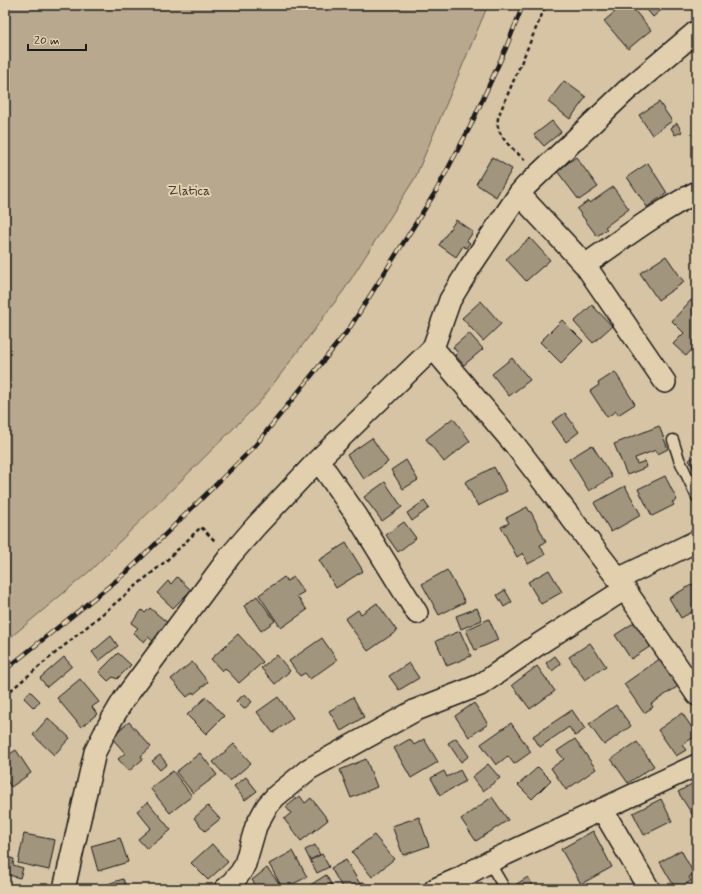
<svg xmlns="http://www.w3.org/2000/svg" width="702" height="894" viewBox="0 0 702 894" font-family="Mynerve,sans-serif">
<rect width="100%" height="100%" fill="#d6c4a4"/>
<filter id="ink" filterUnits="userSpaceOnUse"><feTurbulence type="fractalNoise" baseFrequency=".025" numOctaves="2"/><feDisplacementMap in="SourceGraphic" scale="8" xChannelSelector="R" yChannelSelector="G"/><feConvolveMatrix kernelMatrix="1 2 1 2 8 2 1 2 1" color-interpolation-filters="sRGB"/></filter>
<g filter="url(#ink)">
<path fill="#b7a88e" stroke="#6a6255" d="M5,5H488L415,178L344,290L259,403L91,570L5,642Z"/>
<path fill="#a1957e" stroke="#1c1c1c" d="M623,5H630L651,30L628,49L604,21Z
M643,5H667L653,17Z
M564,81L586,97L570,119L548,102Z
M659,102L672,121L652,135L639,115Z
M552,121L561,132L544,146L534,135Z
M677,123L682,132L675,135L671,128Z
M492,157L512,169L496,197L476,184Z
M576,157L598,187L579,200L557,171Z
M648,163L667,193L647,207L627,177Z
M613,187L629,209L605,227L607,229L597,236L577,209L588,201L590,203Z
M456,220L473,232L467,241L470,243L466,248L463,246L456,257L439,245Z
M530,238L550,260L526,281L506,259Z
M666,256L684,282L658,300L640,273Z
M691,300L697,305V340L696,341L697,344L686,356L673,344L684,333L672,321Z
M481,301L501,324L483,341L462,318Z
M592,305L612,326L593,343L574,322Z
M562,320L583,341L561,363L540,342Z
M469,333L483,349L464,365L455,355L458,353L453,347Z
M512,358L530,380L509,396L492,374Z
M615,372L635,404L618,415L616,411L607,417L590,391L599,385L598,383Z
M565,413L579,432L566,442L552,422Z
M453,418L470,441L444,462L426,439Z
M659,426L668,449L658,454L656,450L635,458L637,464L645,461L647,467L627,475L614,444Z
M372,438L388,462L364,479L347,455Z
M592,445L612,477L589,491L569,459Z
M697,455V475L689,460Z
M406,460L418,480L403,489L391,470Z
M494,467L507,491L478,506L465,482Z
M665,476L677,500L672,502L674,505L652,516L638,489Z
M385,482L402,507L382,521L364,497Z
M625,486L641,515L611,532L594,503Z
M424,501L429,508L412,521L407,513Z
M527,507L530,512H531L546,542L540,545L545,555L528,564L523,553L517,557L501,527L509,523L506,518Z
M404,522L416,538L398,552L386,535Z
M346,543L363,571L336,588L319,560Z
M447,570L465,602L439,615L422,584Z
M549,570L562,592L541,604L528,582Z
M177,577L191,590L173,608L157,593L168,581L171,584Z
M284,577L287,581L293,577L304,592L297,596L307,610L281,628L259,595Z
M693,584L697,590V609L681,618L669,598Z
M505,590L512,602L504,607L497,595Z
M257,596L275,621L261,631L244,606Z
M377,603L397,631L368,651L345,619L358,610L361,614Z
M150,608L169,624L154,642L148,637L144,642L133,633L138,628L131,623L142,610L145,613Z
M477,608L482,620L461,629L456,616Z
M489,619L498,640L475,650L466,630Z
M635,622L651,646L631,659L615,635Z
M460,631L471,656L447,666L436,641Z
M238,634L263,662L239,683L225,668L222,671L211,659Z
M111,636L118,646L99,661L92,652Z
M322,638L337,660L310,679L305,673L300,676L289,661Z
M590,643L606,666L585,680L569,657Z
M118,653L131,665L117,679L113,677L108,681L99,672Z
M277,655L290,671L275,684L261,668Z
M555,656L561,664L552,671L546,663Z
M64,657L72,666L47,687L40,678Z
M661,658L680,685L651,704L653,707L644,713L624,684Z
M192,662L208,682L194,694L193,692L187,697L171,679Z
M409,663L419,678L399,690L389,676Z
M537,666L555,691L530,709L512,685Z
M80,679L99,702L92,707L97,714L81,727L57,698Z
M30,691L40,701L34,708L24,698Z
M245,694L252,702L244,709L236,701Z
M206,697L224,716L206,734L187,715Z
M278,697L293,718L273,733L257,712Z
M353,697L364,717L341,731L329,711Z
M474,703L488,724L469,737L455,716Z
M616,705L631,726L604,745L589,724Z
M572,710L585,729L575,736L569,727L540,747L533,736Z
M682,713L697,735L682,745L686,750L676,756L658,730Z
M48,718L70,738L54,755L33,735Z
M129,722L151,747L141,756L143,759L129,771L118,759L125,753L111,737Z
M511,723L531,752L514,764L508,756L496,765L481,744Z
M456,738L469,756L461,762L448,743Z
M410,739L414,745L424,739L438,762L411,778L394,748Z
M575,739L596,769L566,790L551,768L564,759L557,751Z
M637,742L654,766L628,783L611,759Z
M234,744L251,763L230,781L213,762Z
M16,750L31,773L11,787L5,778V757Z
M200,753L217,775L193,793L176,772Z
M160,755L167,764L160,770L152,761Z
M366,759L377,787L351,798L340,770Z
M488,764L500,778L483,791L472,777Z
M538,767L551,780L532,799L518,785Z
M460,770L466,781L440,795L431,778L444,771L447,777Z
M173,771L192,796L170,813L150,788Z
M246,777L257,791L245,800L234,786Z
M697,781V811L692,814L678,792Z
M300,796L305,803L311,798L328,820L301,841L284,819L291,813L286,807Z
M492,797L508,820L476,841L461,819Z
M661,799L672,821L644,835L633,813Z
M148,802L171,830L147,849L138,839L151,828L137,811Z
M208,806L220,819L205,831L194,818Z
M419,817L429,846L403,855L392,826Z
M593,831L612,867L581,884L561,849Z
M24,834L55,840L49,870L18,863Z
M374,835L394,859L372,877L352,852Z
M120,838L128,862L98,871L91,846Z
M212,844L228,862L208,880L191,863Z
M315,845L320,855L310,860L305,850Z
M681,850L694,874L689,877L691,881L680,887L677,884L674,886L660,862Z
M293,851L307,877L283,889L269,864Z
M322,854L329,867L317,873L310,860Z
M5,857L14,859L13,865L23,868L20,878L5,874Z
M346,860L360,884L364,882L368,889H343L331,868Z
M267,868L279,883L271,889H258L252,880Z
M326,875L334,889H304Z
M528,877L535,889H518L515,885Z
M123,879L127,889H96V888Z"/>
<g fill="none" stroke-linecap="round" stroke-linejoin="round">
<defs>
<path id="lane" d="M673,440L679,459L697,497
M489,862L505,889"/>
<path id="street" d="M519,194L585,265L665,382
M585,265C621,240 658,212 697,192
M433,348L515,445L618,579L697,695
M318,460L357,516L417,613
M618,579L697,541
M602,809L649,889
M64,889L95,752L108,726L124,699L230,556L256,526L318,460L433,348L450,300L470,267L519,194L526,186L626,91L697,31
M225,889L228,887L241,872L245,864L256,826L267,806L276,796L309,769L416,710L480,685L539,644L625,589
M435,889L460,878L489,862L697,765"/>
</defs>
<use href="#lane" stroke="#1c1c1c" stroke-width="13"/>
<use href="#street" stroke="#1c1c1c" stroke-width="24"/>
<path stroke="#1c1c1c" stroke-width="2.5" stroke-dasharray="4 3" stroke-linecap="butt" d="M525,160C516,152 501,140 498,127C497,124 498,120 498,117L546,5
M5,695L166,561L201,527L216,542"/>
<use href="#lane" stroke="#e2cfad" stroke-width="10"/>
<use href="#street" stroke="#e2cfad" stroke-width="21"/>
<defs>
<path id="rail" d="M5,670L128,571L254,447L349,329L436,191L470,127L506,48L523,5"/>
</defs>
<use href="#rail" stroke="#1c1c1c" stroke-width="4.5"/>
<use href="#rail" stroke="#e2cfad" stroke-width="3" stroke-dasharray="9" stroke-linecap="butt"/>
</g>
</g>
<g text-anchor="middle" stroke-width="4" stroke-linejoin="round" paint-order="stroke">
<g font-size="14" fill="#433f38" stroke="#e2cfad">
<text x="189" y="195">Zlatica</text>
</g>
</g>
<rect width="702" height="894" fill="none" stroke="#e2cfad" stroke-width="20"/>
<rect x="10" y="10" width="682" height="874" fill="none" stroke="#1c1c1c" stroke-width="1.5" filter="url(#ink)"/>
<path d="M28 44v6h58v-6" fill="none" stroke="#1c1c1c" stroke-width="2"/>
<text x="34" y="44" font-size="12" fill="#1c1c1c" stroke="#e2cfad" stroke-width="3" paint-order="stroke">20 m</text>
</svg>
